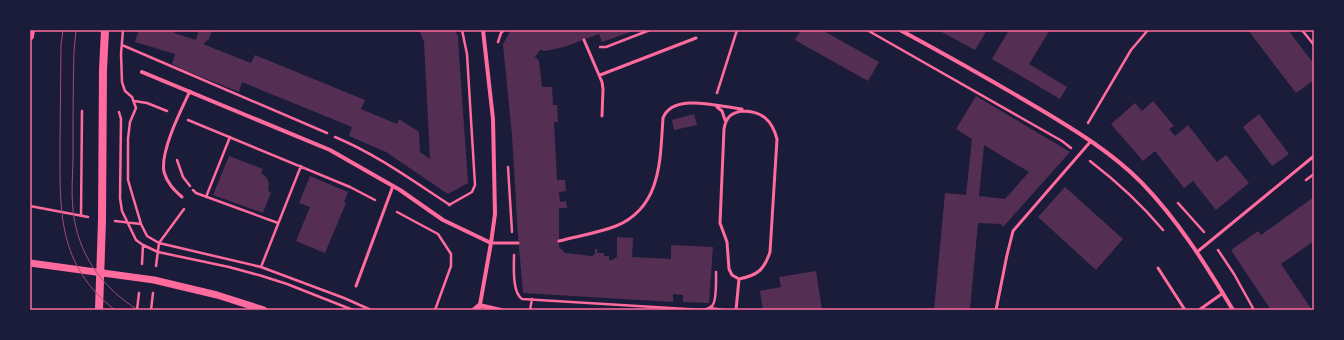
<svg xmlns="http://www.w3.org/2000/svg" width="1344" height="340" viewBox="0 0 1344 340" font-family="Roboto,sans-serif">
<rect width="100%" height="100%" fill="#1b1b3a"/>
<path fill="#542f53" fill-rule="evenodd" d="M139,30H175L174,33L196,40L199,30H212L209,39L203,44L251,63L255,55L365,100L361,109L397,124L399,119L419,132L420,152L430,159L424,42L419,30H455L458,37L459,54L468,183L448,194L386,152L349,136L352,127L242,82L239,92L184,70L172,64L175,54L135,42Z
M511,30H636L602,42L599,34L564,47L545,51L540,50L535,57L539,61L542,87H552L553,105H557L558,122H554L557,180H565L566,191L559,192L560,202L566,201L567,208H559V247L565,253L592,256L595,254V249H597V253H604V256H609V260H612L617,257V237L633,238L632,257L671,259V245L713,247L709,303L683,302V295L673,294V302L523,293L518,236L512,136L503,44Z
M801,30H822L879,62L868,81L795,40Z
M938,30H987L975,50Z
M1009,30H1050L1029,64L1067,87L1060,99L992,59Z
M1248,30H1288L1314,64V80L1296,93Z
M976,96L1070,152L1003,227L1001,224L978,223L970,310H934L945,193L966,195L972,139L956,129ZM984,145L1029,172L1005,199L979,196Z
M1153,101L1174,126L1169,129L1175,136L1188,125L1217,162L1226,155L1249,183L1216,210L1193,181L1184,188L1155,151L1143,161L1111,124L1135,103L1142,111Z
M694,114L697,125L674,130L672,120Z
M1259,114L1289,154L1272,166L1243,127Z
M229,156L263,169L261,173L266,177L269,183L268,191L271,192L263,213L213,195Z
M310,176L348,192L344,202L346,203L325,253L296,241L310,207L299,203Z
M1065,187L1123,239L1096,270L1038,217Z
M1314,197V241L1281,264L1312,310H1271L1231,250L1258,231L1261,235Z
M816,271L822,310H763L760,291L781,287L779,277Z"/>
<g fill="none" stroke-linecap="round" stroke-linejoin="round">
<path stroke="#ff6b9d" stroke-width="2.5" d="M123,30L121,54L122,82L125,91L132,97L136,108L130,122L128,139V180L141,224L147,236L159,243L261,267L344,298L371,310
M867,30L1062,141L1071,148
M1302,30L1314,45
M498,42L501,33L504,30
M122,45L327,133
M600,47H606L650,30
M717,93L737,30
M134,101L147,103L167,111
M119,112L121,119L120,198L122,211L136,240L143,245L158,252L229,267L262,276L287,284L353,310
M188,120L350,187L375,200
M1088,123L1131,50L1148,30
M335,137C376,154 413,181 450,205
M177,160L183,177L190,186
M1090,161C1116,181 1142,205 1163,230
M508,167L512,232
M1306,180L1314,174
M193,190L196,193L278,223
M206,197L230,137
M1178,203L1204,232
M449,205L472,192L475,185L467,54L462,30
M30,206L88,217
M397,212L438,234L451,254V266L435,310
M81,216L82,111
M115,221L141,224
M1218,250L1234,274L1254,310
M514,255C514,267 512,292 522,299L703,310C706,309 709,309 712,306C717,301 716,280 716,272
M142,264L143,245
M156,266L159,243L184,209
M261,267L301,166
M710,308L724,310
M137,310L139,293
M151,310L153,293
M530,310L532,299"/>
<path stroke="#ff6b9d" stroke-width="3" d="M584,40L602,82L603,89L602,116
M600,75L696,38
M717,107L722,111L725,120
M742,111C762,111 772,120 777,139L770,252C764,270 758,275 739,279L732,275L729,269L727,242L720,223L724,129C726,117 731,113 742,111Z
M182,197C174,190 167,183 164,172C160,151 181,110 190,91
M559,241C578,236 598,233 616,226C662,207 660,159 663,118C673,92 721,107 742,109
M491,243H518
M1197,252L1314,156
M1158,268L1185,310
M356,286L393,186
M736,310L739,279
M996,310L1007,255L1013,231L1091,141
M1199,310L1223,293"/>
<path stroke="#ff6b9d" stroke-width="4" d="M900,30C948,56 996,83 1043,111C1078,132 1112,153 1141,182C1178,220 1206,265 1233,310
M142,72L330,150L400,190L443,220L491,243
M479,305L501,310
M473,310L479,305
M479,310L491,243L495,214L493,119L483,30"/>
<path stroke="#ff6b9d" stroke-width="7" d="M30,263L154,280L217,295L264,310"/>
<path stroke="#ff6b9d" stroke-width="8" d="M30,36L31,30
M99,310L102,220L103,70L105,30"/>
<path stroke="#a44b75" stroke-width="1" d="M63,30L61,45C61,78 60,112 60,145C60,211 57,265 115,310
M76,30L74,52C73,86 73,120 73,155C73,173 71,191 73,209C77,253 101,287 138,310"/>
</g>
<rect width="1344" height="340" fill="none" stroke="#1b1b3a" stroke-width="62"/>
<rect x="31" y="31" width="1282" height="278" fill="none" stroke="#ff6b9d" stroke-width="1.5"/>
</svg>
